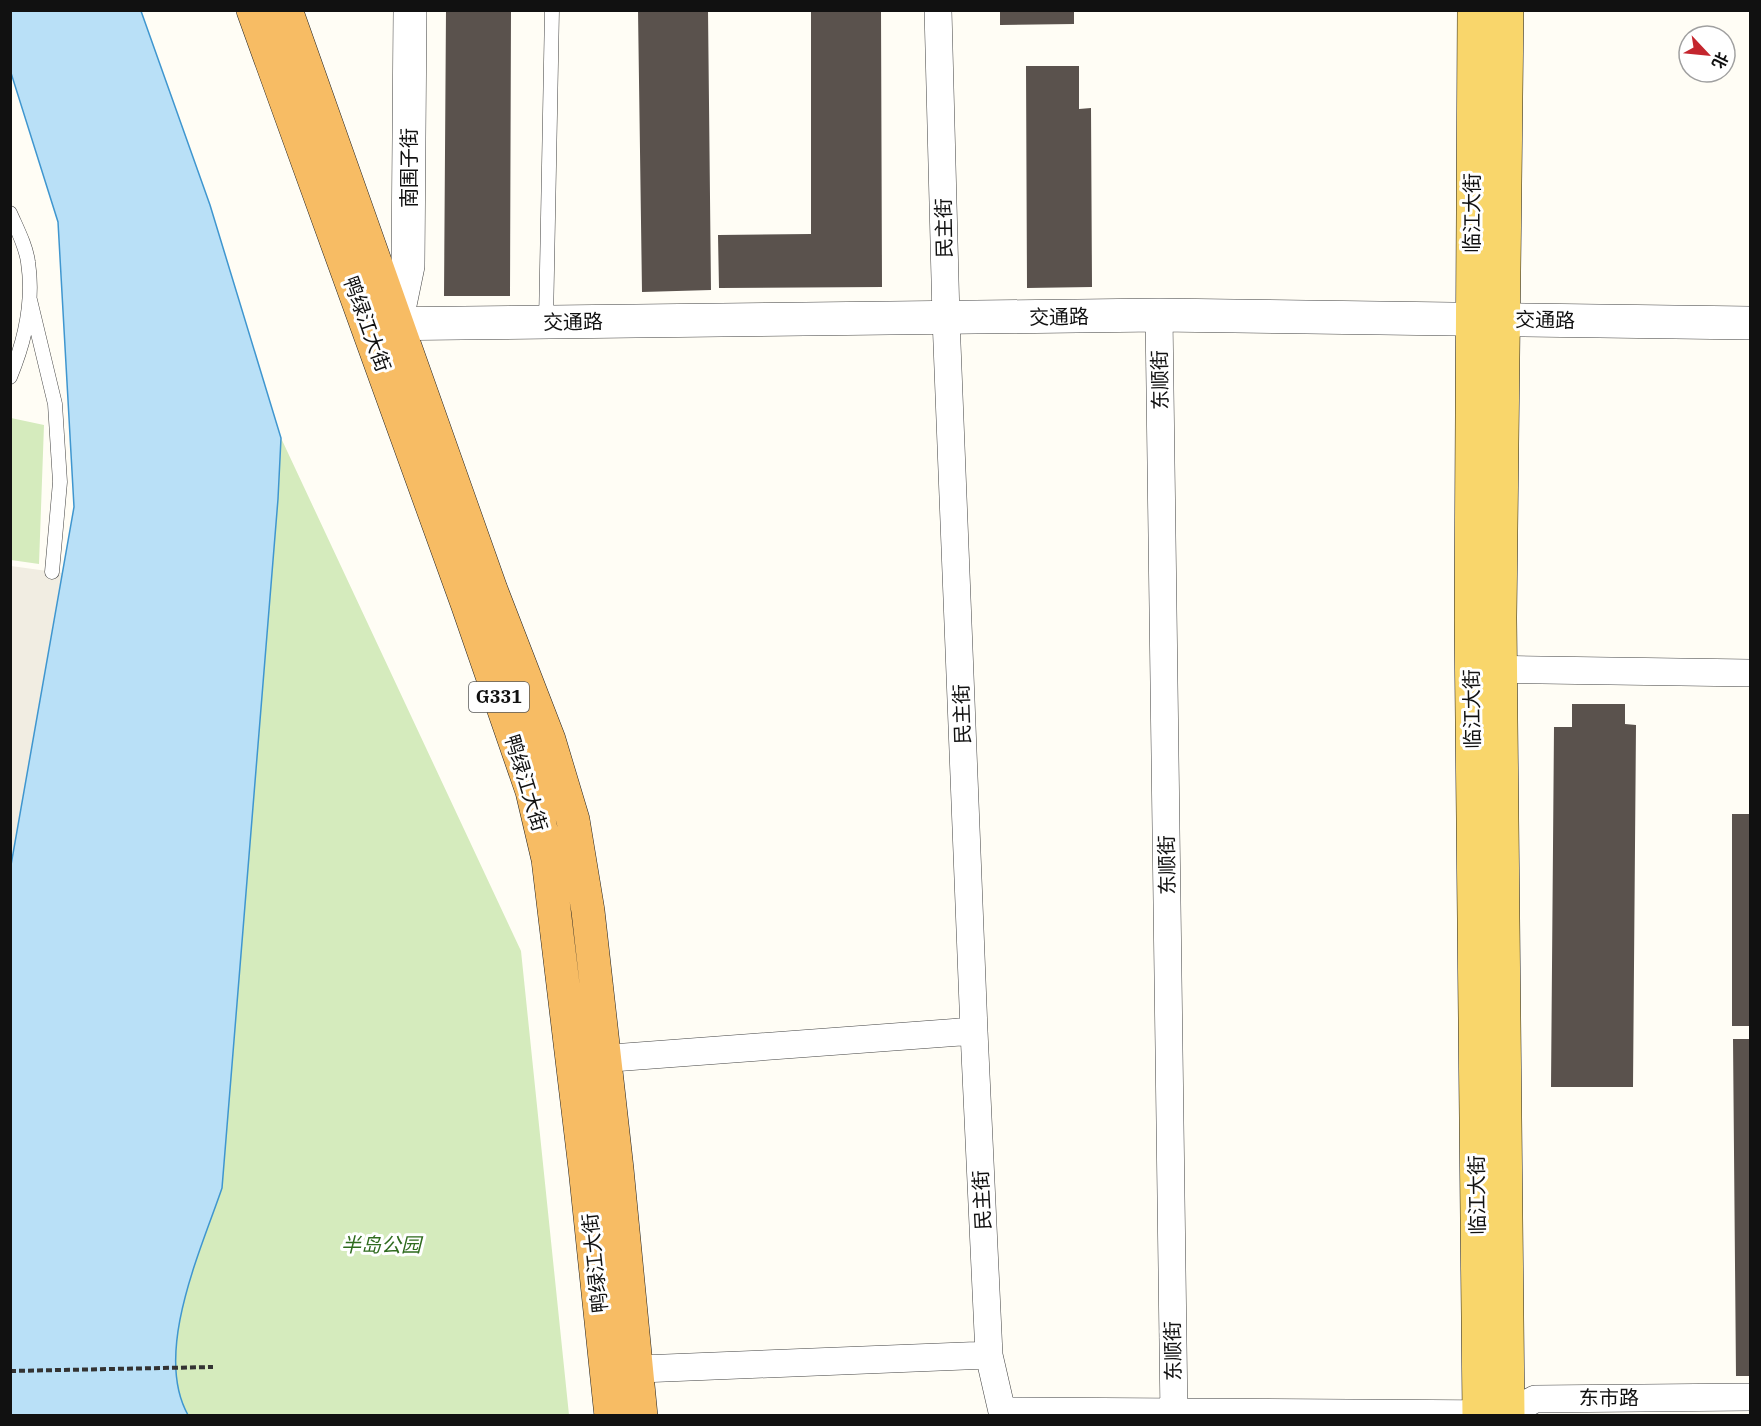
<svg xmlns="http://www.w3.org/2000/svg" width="1761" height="1426" viewBox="0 0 1761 1426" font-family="'IBM Plex Serif','Noto Sans SC',serif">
<rect width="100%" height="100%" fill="#fffdf5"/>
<path fill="#d5ebbd" d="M11,418L44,425L39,564L11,560Z
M281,438L521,951L569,1415L188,1416C152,1353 201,1250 222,1187L278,499Z"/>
<path fill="#f1ede2" d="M11,566L62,573L11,865Z"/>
<path fill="#b9e0f7" stroke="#3f96cf" stroke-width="1.5" d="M10,11H141L210,205L281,438L278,499L222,1188C201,1250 153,1353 188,1415H11V865L74,507L58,222L11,73Z"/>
<path fill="#5a524d" d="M446,10H511L510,296H444Z
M638,10H708L711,290L642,292Z
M811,10H881L882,287L719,288L718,235L811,234Z
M1000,10H1074V24L1000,25Z
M1026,66H1079V109L1091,108L1092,287L1027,288Z
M1572,704H1625V724L1636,725L1633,1087H1551L1554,727H1572Z
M1732,814H1750V1026H1732Z
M1733,1039H1750V1376H1736Z"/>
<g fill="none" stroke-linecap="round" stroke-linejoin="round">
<defs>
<path id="service" d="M10,213C17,229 26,246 28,262C34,301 25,341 10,377
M30,300L55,404L60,482L52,572
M546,322L552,10"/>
<path id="minor" d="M938,10L946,318L974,1031L989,1355L1003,1416
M1159,315L1174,1416
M1482,669L1750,673
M585,1060L974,1031
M616,1370L989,1355
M1003,1411L1508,1414L1535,1399L1750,1397"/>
<path id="tertiary" d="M369,324L1159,315L1750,323
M396,324L408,266L410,10"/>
<path id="primary" d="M1474,10L1471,620L1479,1416
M1507,10L1500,618L1508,1416"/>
<path id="trunk" d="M253,10L467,603L532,791L548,859L585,1168L611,1416
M286,10L491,590L549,740L573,820L588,911L617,1169L641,1416"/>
</defs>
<use href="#service" stroke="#444" stroke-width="15"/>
<use href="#minor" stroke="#444" stroke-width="28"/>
<use href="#tertiary" stroke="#444" stroke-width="34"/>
<use href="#primary" stroke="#222" stroke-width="34"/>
<use href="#trunk" stroke="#222" stroke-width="34"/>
<path stroke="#333" stroke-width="4" stroke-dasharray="6 3" stroke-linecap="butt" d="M10,1371L213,1367"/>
<use href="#service" stroke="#fff" stroke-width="14"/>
<use href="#minor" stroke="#fff" stroke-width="27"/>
<use href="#tertiary" stroke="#fff" stroke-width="33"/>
<use href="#primary" stroke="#f9d66b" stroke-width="33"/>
<use href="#trunk" stroke="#f7bc64" stroke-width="33"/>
</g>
<g text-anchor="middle" stroke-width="6" stroke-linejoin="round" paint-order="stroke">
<rect fill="#fff" stroke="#585858" stroke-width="1.5" x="469" y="682" width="60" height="30" rx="4.5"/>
<g font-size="18" font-weight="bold" fill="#111">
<text x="499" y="703">G331</text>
</g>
<g font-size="20" fill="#111" stroke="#fff">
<text transform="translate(409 168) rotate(-90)" y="7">南围子街</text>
<text transform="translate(1472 213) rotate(-90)" y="7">临江大街</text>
<text transform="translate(944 228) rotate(-91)" y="7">民主街</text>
<text transform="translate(1059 317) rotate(-1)" y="7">交通路</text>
<text transform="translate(1545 320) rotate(1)" y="7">交通路</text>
<text transform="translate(573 322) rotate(-1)" y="7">交通路</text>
<text transform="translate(367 324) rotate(70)" y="7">鸭绿江大街</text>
<text transform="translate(1160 380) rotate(-91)" y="7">东顺街</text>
<text transform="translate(1472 709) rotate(-91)" y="7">临江大街</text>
<text transform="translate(962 714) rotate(-92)" y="7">民主街</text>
<text transform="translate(526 783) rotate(73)" y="7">鸭绿江大街</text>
<text transform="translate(1167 865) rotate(-91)" y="7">东顺街</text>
<text transform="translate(1477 1195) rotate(-91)" y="7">临江大街</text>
<text transform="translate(982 1200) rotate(-93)" y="7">民主街</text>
<text transform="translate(595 1263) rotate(-96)" y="7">鸭绿江大街</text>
<text transform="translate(1173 1351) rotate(-91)" y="7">东顺街</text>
<text x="1609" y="1405">东市路</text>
</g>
<g font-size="20" font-style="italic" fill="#2f6b1f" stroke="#fff">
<text x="381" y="1252">半岛公园</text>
</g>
</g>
<rect width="1761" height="1426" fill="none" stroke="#111111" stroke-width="24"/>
<g transform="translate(1707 54) rotate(116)"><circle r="28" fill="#ffffff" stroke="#a0a0a0" stroke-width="1.5"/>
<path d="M0-4.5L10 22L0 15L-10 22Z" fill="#c4262e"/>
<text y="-9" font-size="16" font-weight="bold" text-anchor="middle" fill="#111111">北</text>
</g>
</svg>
